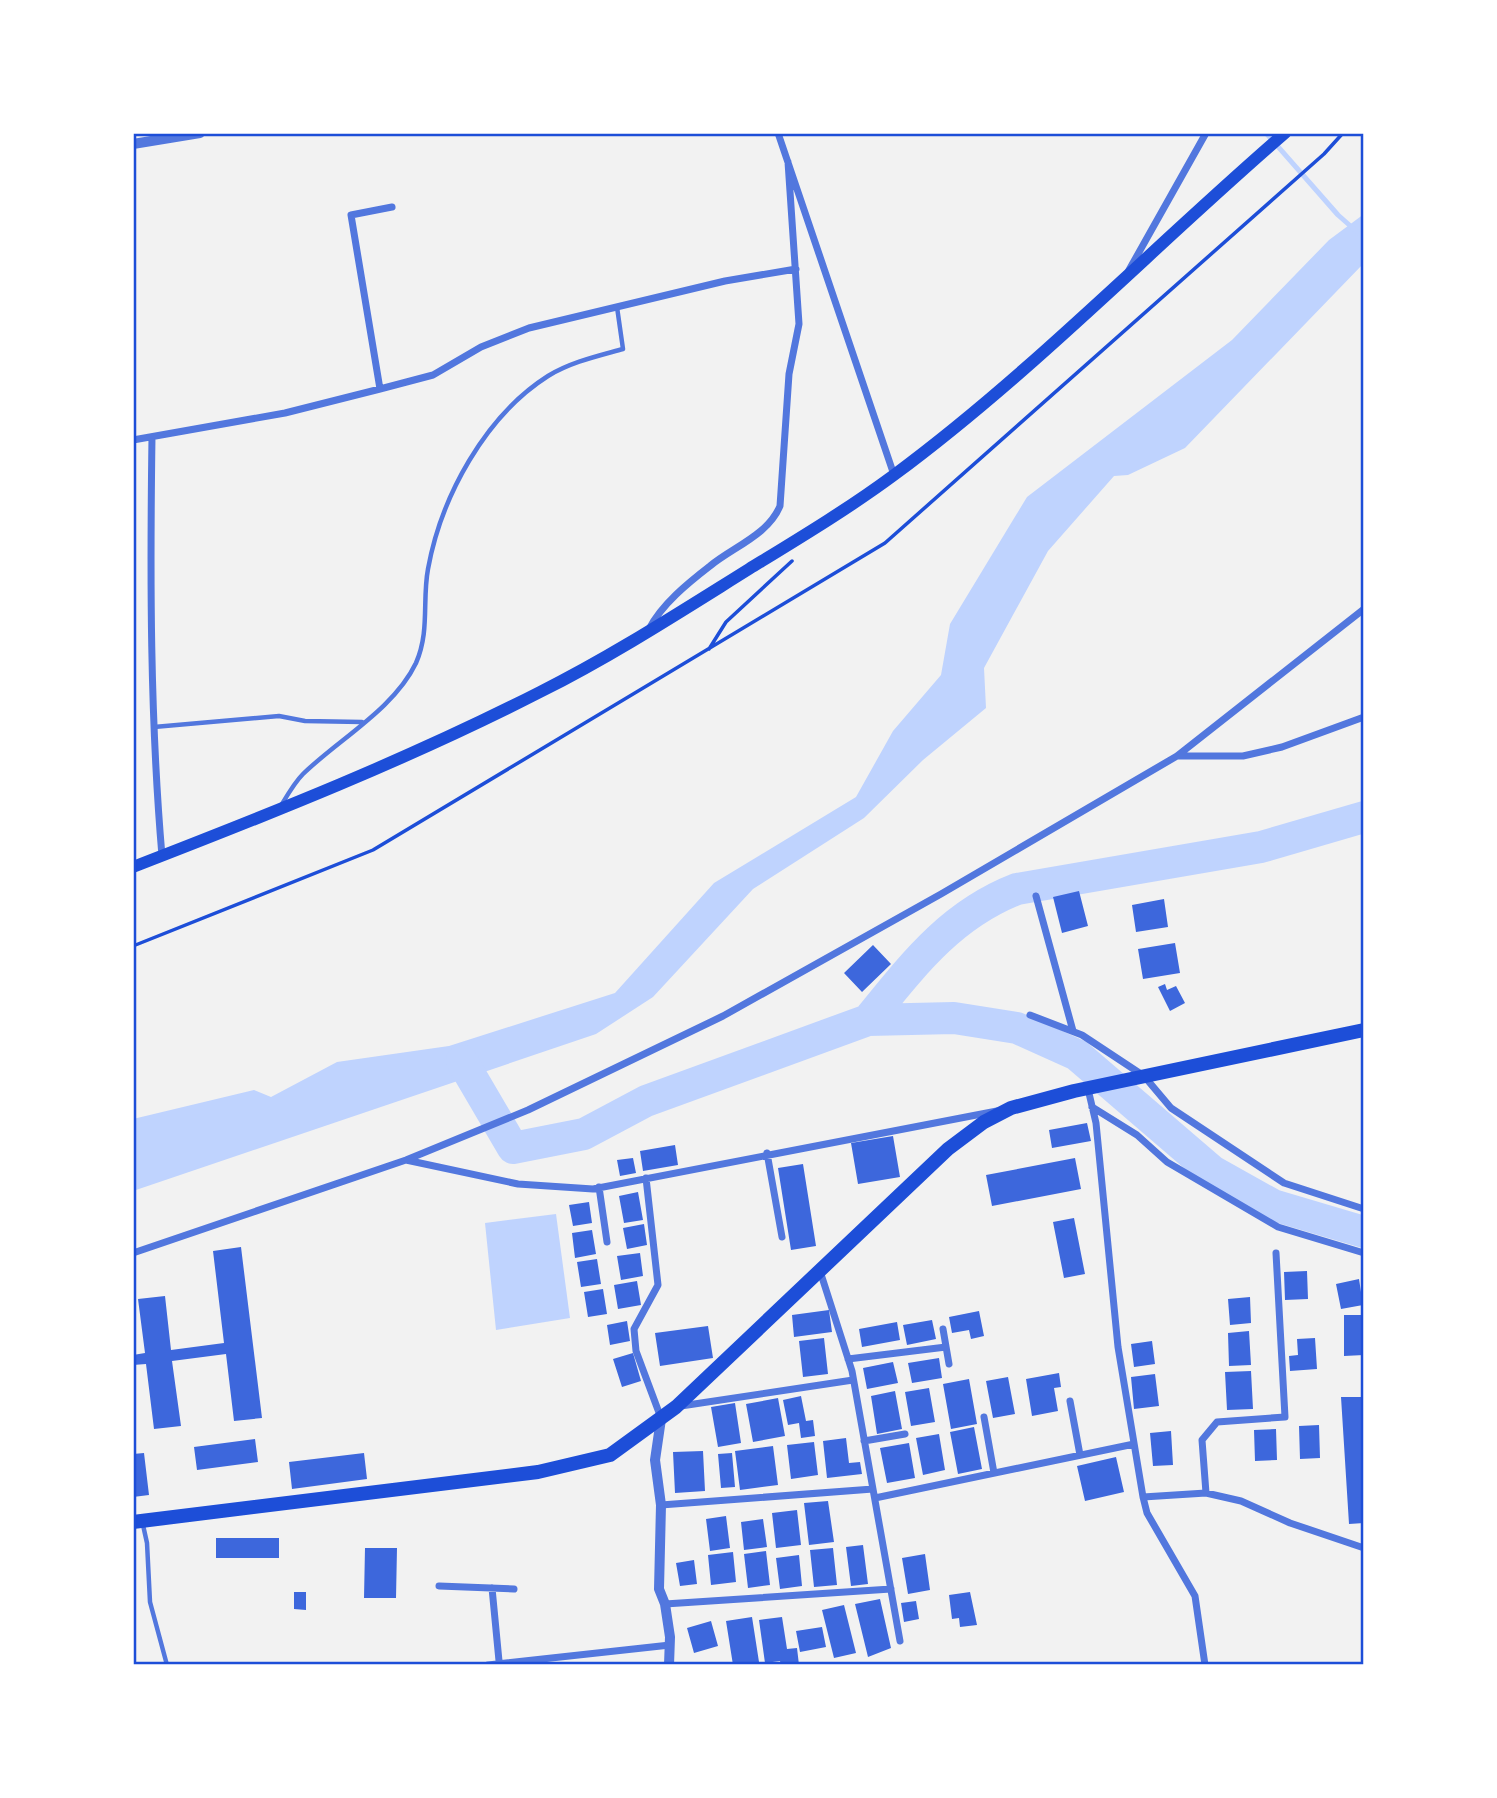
<svg xmlns="http://www.w3.org/2000/svg" width="1497" height="1798" viewBox="0 0 1497 1798" font-family="'PT Sans Narrow',sans-serif">
<rect width="100%" height="100%" fill="#f2f2f2"/>
<path fill="#bfd3fe" d="M1364,214V263L1185,448L1128,475L1114,476L1048,551L984,668L986,708L923,760L864,818L753,889L653,997L596,1034L133,1191V1119L254,1090L271,1097L337,1062L449,1046L615,993L714,883L856,797L893,731L941,675L950,624L1027,497L1232,340L1329,240Z
M556,1214L570,1318L496,1330L485,1223Z"/>
<g fill="none" stroke-linecap="round" stroke-linejoin="round">
<path stroke="#bfd3fe" stroke-width="5" d="M1266,133L1338,215L1364,238"/>
<path stroke="#bfd3fe" stroke-width="32" d="M868,1020C912,966 950,915 1017,889L1261,847L1364,817
M462,1061L513,1148L584,1134L646,1101L868,1020L954,1018L1017,1028L1077,1055L1212,1171L1273,1205L1364,1232"/>
</g>
<path fill="#3d67dc" d="M1079,891L1088,926L1062,933L1053,897Z
M1164,899L1168,927L1136,932L1132,905Z
M1175,943L1180,973L1143,979L1138,949Z
M873,945L891,964L862,992L844,973Z
M1165,984L1167,990L1176,986L1185,1003L1170,1011L1158,987Z
M1087,1123L1091,1141L1052,1148L1049,1130Z
M893,1136L900,1177L858,1184L851,1143Z
M675,1145L678,1165L643,1171L640,1151Z
M633,1158L636,1173L620,1176L617,1160Z
M1075,1158L1081,1189L992,1206L986,1175Z
M803,1164L816,1246L791,1250L778,1168Z
M638,1192L643,1220L624,1223L619,1196Z
M589,1202L592,1223L573,1226L569,1205Z
M1074,1218L1085,1274L1064,1278L1053,1222Z
M644,1224L647,1245L627,1249L623,1228Z
M592,1230L596,1254L575,1258L572,1233Z
M241,1247L262,1418L234,1421L226,1354L172,1361L181,1426L154,1429L146,1364L133,1365V1355L145,1353L138,1299L165,1296L171,1350L224,1343L213,1251Z
M640,1253L643,1276L621,1280L617,1256Z
M597,1259L601,1284L581,1287L577,1262Z
M1307,1271L1308,1299L1285,1300L1284,1272Z
M1359,1279L1363,1305L1341,1309L1336,1284Z
M637,1281L641,1305L618,1309L614,1285Z
M603,1289L607,1314L588,1317L584,1292Z
M1250,1297L1251,1323L1230,1325L1228,1299Z
M829,1310L832,1332L794,1337L792,1315Z
M979,1311L984,1336L971,1339L969,1330L952,1333L949,1317Z
M1344,1315H1364V1355L1344,1356Z
M932,1320L936,1339L907,1345L903,1325Z
M627,1321L630,1341L610,1345L607,1325Z
M897,1322L900,1340L862,1347L859,1329Z
M708,1326L713,1358L660,1366L655,1333Z
M1249,1331L1251,1365L1229,1366L1228,1333Z
M824,1338L828,1374L803,1377L799,1341Z
M1315,1338L1317,1369L1290,1371L1289,1356L1298,1355L1297,1339Z
M1152,1341L1155,1364L1134,1367L1131,1344Z
M633,1353L641,1381L622,1387L613,1359Z
M939,1358L942,1378L912,1383L908,1363Z
M893,1362L898,1383L867,1389L863,1368Z
M1251,1371L1253,1409L1227,1410L1225,1372Z
M1059,1373L1061,1387L1054,1388L1058,1411L1032,1416L1026,1379Z
M1155,1374L1159,1406L1134,1409L1131,1377Z
M1008,1377L1015,1414L993,1418L986,1381Z
M969,1379L977,1424L951,1429L943,1384Z
M929,1388L935,1422L911,1426L905,1392Z
M895,1391L902,1429L877,1434L871,1396Z
M801,1396L806,1421L813,1420L815,1436L801,1438L799,1423L788,1425L783,1400Z
M1341,1397H1364V1523L1349,1524Z
M778,1398L785,1436L753,1442L746,1404Z
M735,1403L741,1443L718,1447L711,1407Z
M1319,1425L1320,1458L1300,1459L1299,1426Z
M974,1427L982,1469L958,1474L950,1432Z
M1276,1429L1277,1460L1255,1461L1254,1430Z
M1171,1431L1173,1465L1153,1466L1150,1433Z
M939,1434L945,1470L923,1475L916,1438Z
M846,1438L849,1463L860,1462L862,1474L827,1478L823,1441Z
M255,1439L258,1462L197,1470L194,1447Z
M814,1442L818,1475L791,1479L787,1445Z
M909,1443L915,1478L887,1483L880,1448Z
M773,1446L778,1485L740,1490L735,1451Z
M703,1451L705,1491L675,1493L673,1452Z
M144,1453L149,1495L133,1497V1454Z
M364,1453L367,1479L292,1489L289,1462Z
M732,1453L735,1487L721,1488L718,1454Z
M1116,1457L1124,1492L1085,1501L1077,1466Z
M828,1501L834,1542L809,1545L804,1503Z
M797,1510L801,1545L776,1548L772,1513Z
M726,1516L730,1548L710,1551L706,1519Z
M763,1519L767,1547L744,1550L741,1522Z
M216,1538H279V1558H216Z
M863,1545L868,1584L851,1586L846,1547Z
M365,1548H397L396,1598H364Z
M833,1548L837,1585L814,1587L810,1550Z
M766,1551L770,1585L748,1588L744,1554Z
M733,1552L736,1582L711,1585L708,1555Z
M925,1554L930,1590L908,1594L902,1558Z
M799,1555L802,1586L780,1589L776,1558Z
M694,1560L697,1584L680,1586L676,1563Z
M294,1592H306V1610L294,1609Z
M970,1592L977,1625L960,1627L959,1618L952,1619L949,1595Z
M880,1599L891,1648L868,1657L855,1604Z
M916,1601L919,1619L904,1622L901,1603Z
M844,1605L856,1653L834,1658L822,1610Z
M752,1617L759,1662L733,1665L726,1621Z
M782,1617L787,1649L797,1648L799,1665H781L780,1661L765,1663L759,1620Z
M711,1621L718,1646L694,1653L687,1628Z
M822,1627L826,1647L800,1652L796,1631Z"/>
<g fill="none" stroke-linecap="round" stroke-linejoin="round">
<path stroke="#1d4ed8" stroke-width="3.5" d="M709,649L726,622L792,561
M133,946L373,850L885,543L1324,154L1343,133"/>
<path stroke="#5277de" stroke-width="4.5" d="M154,727L279,716L305,721L362,722
M282,804C288,794 295,782 303,774C339,739 394,709 416,663C430,631 422,601 428,569C441,497 485,416 548,376C571,362 598,356 623,349L617,307
M143,1525L147,1543L150,1602L167,1665"/>
<path stroke="#5277de" stroke-width="7" d="M778,133L894,475
M1129,270L1206,133
M380,389L351,215L392,207
M152,437C150,577 150,716 162,856
M133,440L285,413L380,389L433,375L481,347L529,328L725,281L796,269
M649,629C662,604 688,583 710,566C733,547 768,535 780,506L789,374L799,324L788,162
M1177,756H1243L1282,747L1364,717
M1036,896L1073,1031
M1030,1015L1082,1035L1144,1076L1171,1108L1284,1183L1364,1209
M1088,1089L1096,1123L1118,1347L1143,1497L1147,1513L1195,1596L1205,1665
M1092,1107L1137,1135L1167,1162L1278,1227L1364,1253
M767,1153L782,1237
M406,1160L518,1184L593,1189L997,1111
M646,1178L658,1285L634,1329L636,1351L661,1418
M599,1187L607,1242
M133,1253L406,1160L528,1110L723,1016L941,894L1177,756L1364,609
M820,1271L852,1371L900,1641
M943,1329L949,1364
M848,1359L946,1347
M1070,1401L1080,1455
M681,1406L853,1380
M984,1417L994,1473
M864,1441L905,1434
M1206,1493L1202,1440L1217,1422L1285,1417L1276,1253
M1143,1497L1206,1493L1241,1501L1290,1523L1364,1548
M875,1498L1134,1444
M661,1505L873,1489
M439,1586L514,1589
M492,1588L499,1661
M665,1604L891,1589
M488,1665L670,1645"/>
<path stroke="#5277de" stroke-width="10" d="M133,144L200,133
M661,1419L655,1460L661,1505L659,1589L665,1604L670,1637L669,1665"/>
<path stroke="#1d4ed8" stroke-width="12" d="M133,867C270,814 409,759 540,692C612,656 680,612 749,569C798,539 848,509 894,475C1033,372 1154,246 1285,133"/>
<path stroke="#1d4ed8" stroke-width="14" d="M133,1522L538,1472L610,1455L676,1407L948,1149L984,1122L1011,1108L1074,1091L1364,1030"/>
</g>
<rect width="1497" height="1798" fill="none" stroke="#ffffff" stroke-width="270"/>
<rect x="135" y="135" width="1227" height="1528" fill="none" stroke="#1d4ed8" stroke-width="2.5"/>
</svg>
